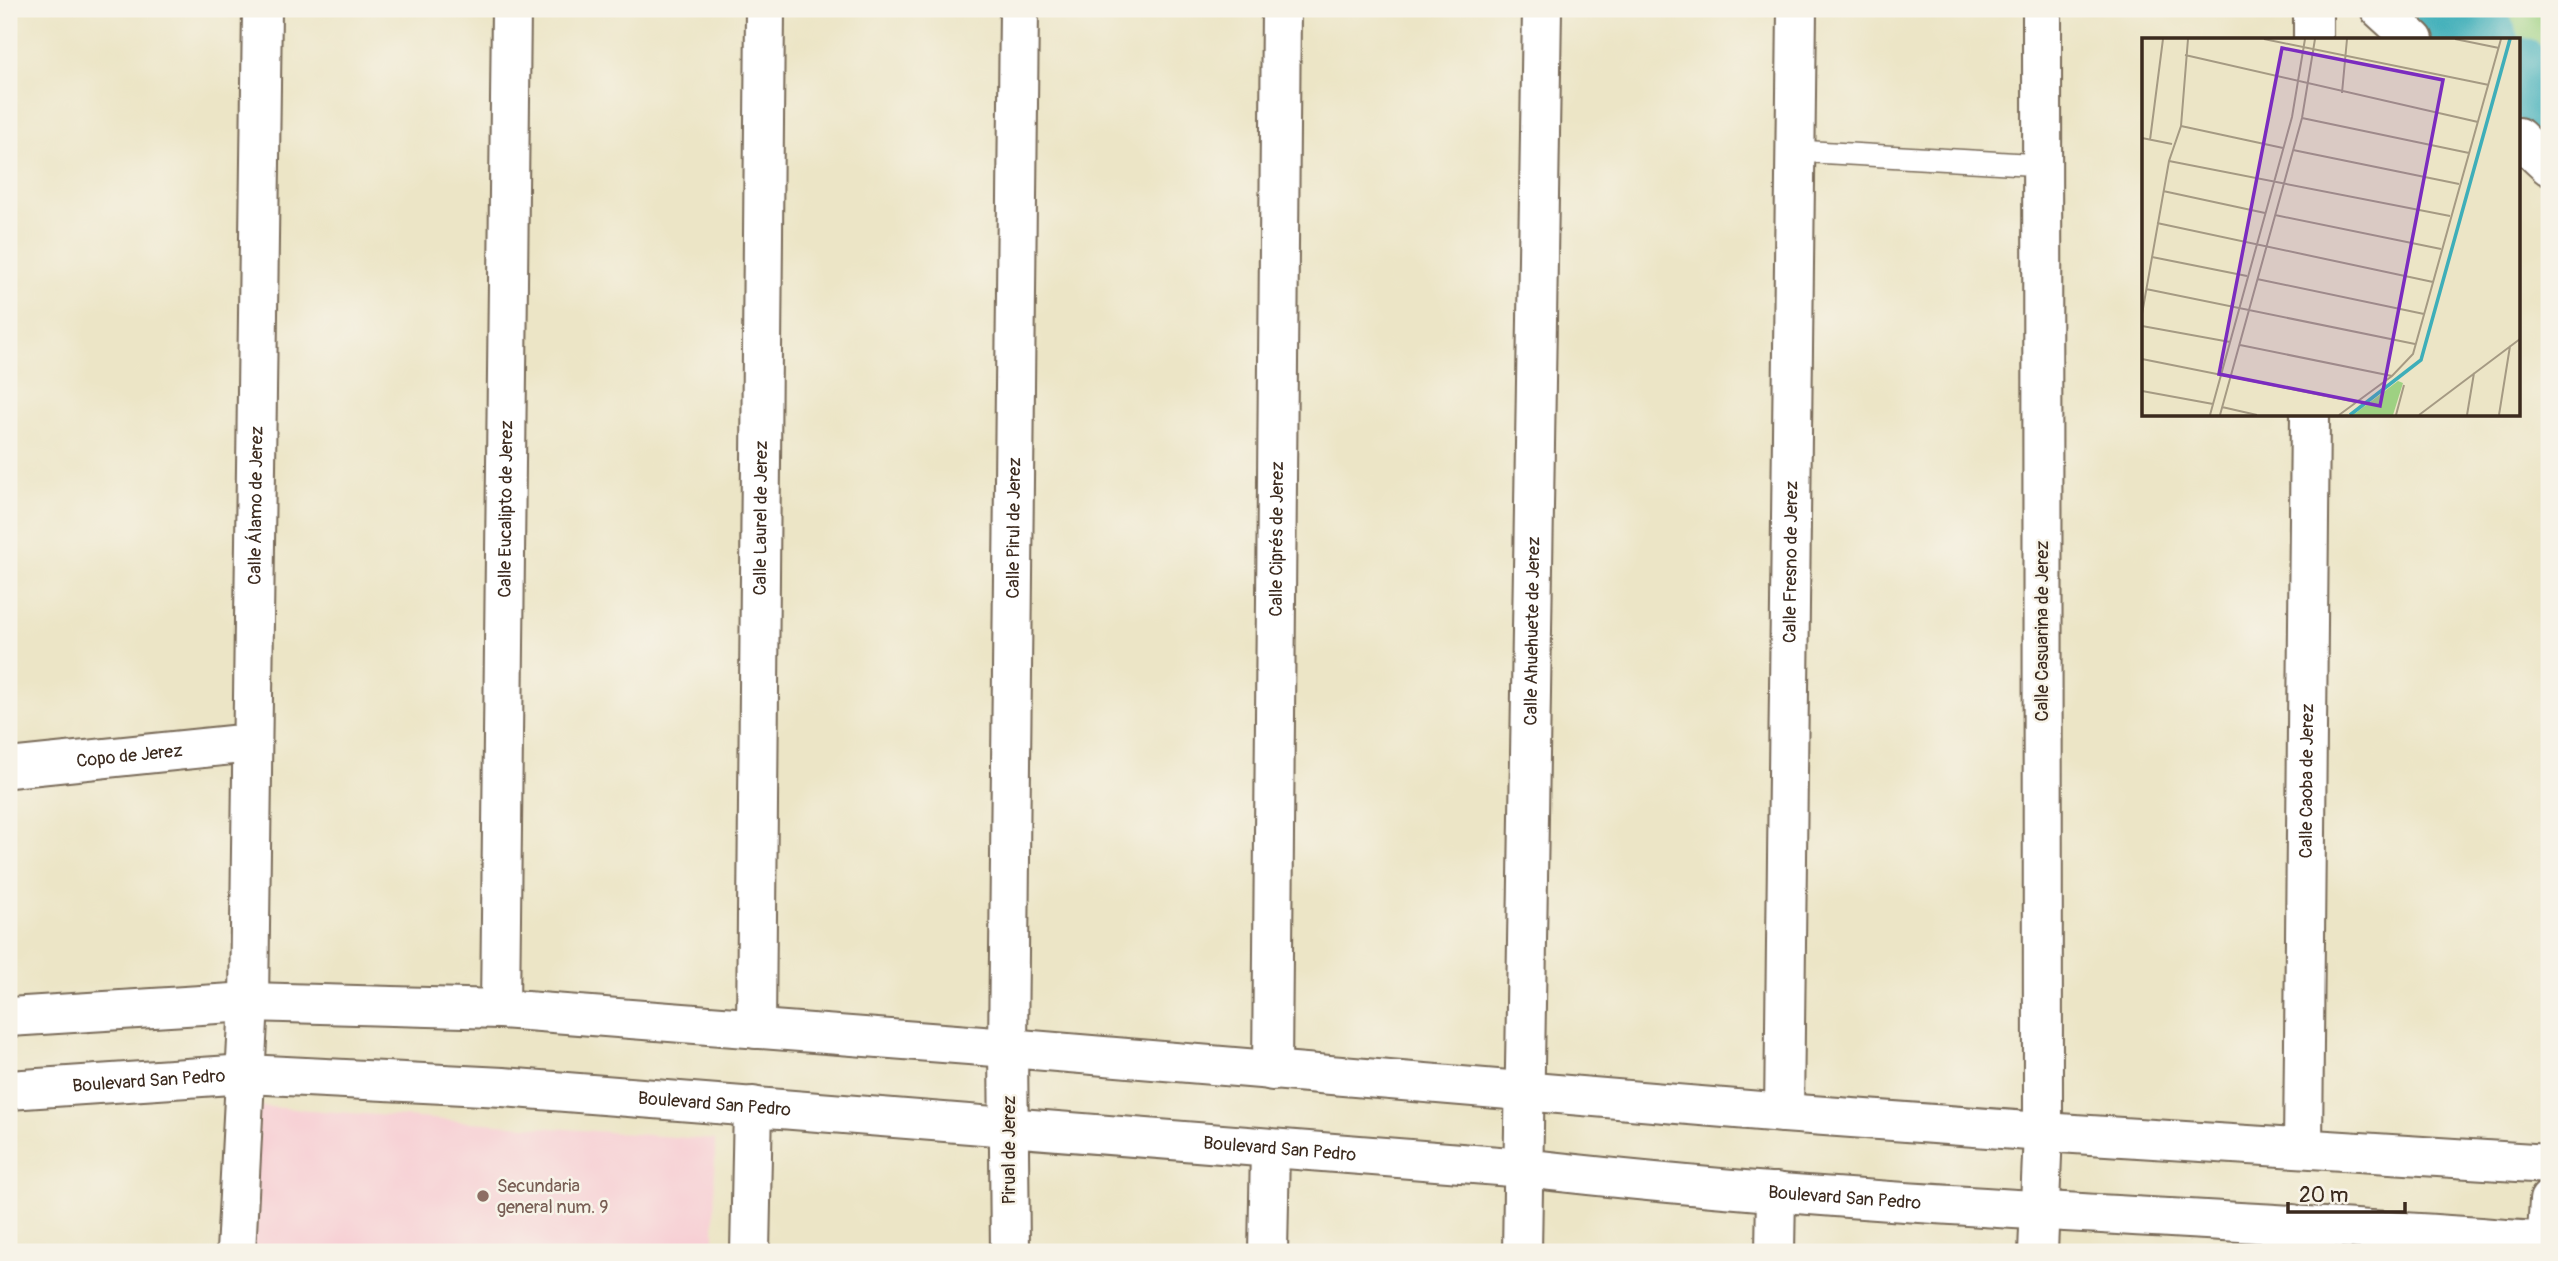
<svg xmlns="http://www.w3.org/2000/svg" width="2558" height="1261" viewBox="0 0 2558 1261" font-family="Pangolin,sans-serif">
<rect width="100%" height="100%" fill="#f7f3e8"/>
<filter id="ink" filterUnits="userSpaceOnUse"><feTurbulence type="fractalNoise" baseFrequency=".0143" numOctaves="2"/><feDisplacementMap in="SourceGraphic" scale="14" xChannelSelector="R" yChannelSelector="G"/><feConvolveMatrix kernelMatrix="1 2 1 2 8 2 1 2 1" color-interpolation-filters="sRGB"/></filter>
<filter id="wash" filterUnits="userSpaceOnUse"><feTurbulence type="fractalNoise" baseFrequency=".00686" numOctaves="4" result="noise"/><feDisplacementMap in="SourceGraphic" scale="28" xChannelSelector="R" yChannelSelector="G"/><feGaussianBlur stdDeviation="1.57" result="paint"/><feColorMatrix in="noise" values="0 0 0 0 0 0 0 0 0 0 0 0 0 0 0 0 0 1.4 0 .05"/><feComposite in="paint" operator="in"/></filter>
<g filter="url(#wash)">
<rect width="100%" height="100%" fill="#ece5c6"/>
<path fill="#f7cfd4" d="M256,1106L715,1140L714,1252H249Z"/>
<path fill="#9ed182" stroke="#6c7e50" stroke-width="2" d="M2469,9H2549V81L2518,53V40H2504Z"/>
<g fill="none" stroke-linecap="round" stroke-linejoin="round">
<path stroke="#3eaeb9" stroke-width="70" d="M2448,9L2483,40
M2518,72L2549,100"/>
</g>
</g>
<g filter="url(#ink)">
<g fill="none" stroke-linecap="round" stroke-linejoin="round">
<defs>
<path id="lane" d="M1797,151L2042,165"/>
<g id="street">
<path d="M2380,9L2414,40"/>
<path d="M2313,40V9"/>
<path d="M2518,137L2549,166"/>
<path id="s1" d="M9,768L251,743"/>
<path id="s2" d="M500,1009L511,9"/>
<path id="s3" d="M756,1029L765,9"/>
<path id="s4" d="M1272,1071L1281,9"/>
<path id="s5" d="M1784,1113L1797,9"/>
<path id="s6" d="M2303,1147L2310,415"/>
<path d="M2293,1224V1252"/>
<path id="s7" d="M236,1252L249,1002L262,9"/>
<path d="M750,1252L753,1106"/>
<path id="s8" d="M1010,1252L1008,1048L1019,9"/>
<path d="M1268,1252L1270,1149"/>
<path id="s9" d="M1522,1252L1542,9"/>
<path d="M1775,1252L1776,1192"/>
<path d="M2038,1252L2043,1132L2042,9"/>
<path d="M2546,1252L2549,1200"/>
</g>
<g id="secondary">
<path d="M9,1017L249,1002L500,1009L1008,1048L1784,1113L2043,1132L2549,1164"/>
<path id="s10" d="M9,1090L246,1074L503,1087L1524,1168C1865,1208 2208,1216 2549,1242"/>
</g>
</defs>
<use href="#lane" stroke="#796b59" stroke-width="24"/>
<use href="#street" stroke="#796b59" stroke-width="42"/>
<use href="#secondary" stroke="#796b59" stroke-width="42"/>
<use href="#lane" stroke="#fff" stroke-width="21"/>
<use href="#street" stroke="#fff" stroke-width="38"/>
<use href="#secondary" stroke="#fff" stroke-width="38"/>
</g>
</g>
<circle fill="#8d6e63" stroke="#f7f3e8" stroke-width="2.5" cx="483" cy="1196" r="7"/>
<g text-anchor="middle" stroke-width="5" stroke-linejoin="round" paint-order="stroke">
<g font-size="18" fill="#3b2a1e" stroke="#f7f3e8">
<text dy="6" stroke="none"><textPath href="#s7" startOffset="747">Calle Álamo de Jerez</textPath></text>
<text dy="6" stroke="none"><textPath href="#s2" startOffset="500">Calle Eucalipto de Jerez</textPath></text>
<text dy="6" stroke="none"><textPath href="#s3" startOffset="511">Calle Laurel de Jerez</textPath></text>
<text dy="6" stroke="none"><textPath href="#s8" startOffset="724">Calle Pirul de Jerez</textPath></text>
<text dy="6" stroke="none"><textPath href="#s4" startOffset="532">Calle Ciprés de Jerez</textPath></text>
<text dy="6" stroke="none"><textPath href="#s5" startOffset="551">Calle Fresno de Jerez</textPath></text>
<text dy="6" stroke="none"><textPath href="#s9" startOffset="621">Calle Ahuehuete de Jerez</textPath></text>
<text transform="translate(2042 631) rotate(-90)" y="6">Calle Casuarina de Jerez</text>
<text dy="6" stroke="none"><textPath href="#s1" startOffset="121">Copo de Jerez</textPath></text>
<text dy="6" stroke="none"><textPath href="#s6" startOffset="366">Calle Caoba de Jerez</textPath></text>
<text dy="6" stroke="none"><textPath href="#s10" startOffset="140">Boulevard San Pedro</textPath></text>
<text dy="6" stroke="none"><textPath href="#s10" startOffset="707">Boulevard San Pedro</textPath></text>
<text transform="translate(1009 1150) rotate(-90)" y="6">Pirual de Jerez</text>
<text dy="6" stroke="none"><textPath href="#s10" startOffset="1274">Boulevard San Pedro</textPath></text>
<text dy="6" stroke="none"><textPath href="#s10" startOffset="1841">Boulevard San Pedro</textPath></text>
</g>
<g font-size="18" fill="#785e54" stroke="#f7f3e8" text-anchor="start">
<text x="497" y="1192">Secundaria<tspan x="497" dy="21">general num. 9</tspan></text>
</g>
</g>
<g transform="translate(2142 38)">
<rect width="378" height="378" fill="#ece5c6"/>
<path d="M256,343L261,345L251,377H211Z" fill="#9ed182"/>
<path fill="none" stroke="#3eaeb9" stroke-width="3.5" d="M208,377L279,322L368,1"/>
<path fill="none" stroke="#a59a83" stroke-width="2" d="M122,1L347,47M313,1L357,10M43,17L336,84M200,55L205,1M160,80L327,115M39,88L141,110M0,100L30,106M8,102L21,1M151,112L317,146M27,123L308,178M21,153L123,175M133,177L299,211M15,185L291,244M10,219L105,238M115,241L282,276M4,251L273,306M0,276L27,123L39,88L46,1M0,288L88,304M98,307L250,338M0,321L214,364M0,353L71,366M80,369L115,377M68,377L150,79L163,1M78,377L160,80L173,1M197,377L250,338L271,316L359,1M254,377L262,347M277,377L378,301M325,377L332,335M357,377L368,308"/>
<path fill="#7b2cbf" fill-opacity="0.15" stroke="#7b2cbf" stroke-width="3.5" d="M140,10L301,42L238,368L77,336Z"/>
<rect width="378" height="378" fill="none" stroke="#3b2a1e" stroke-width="3.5"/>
</g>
<rect width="2558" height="1261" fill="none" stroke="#f7f3e8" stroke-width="35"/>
<path d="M2288 1202v10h117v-10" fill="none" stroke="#3b2a1e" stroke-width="3.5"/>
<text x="2299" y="1202" font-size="21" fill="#3b2a1e" stroke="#f7f3e8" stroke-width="5" paint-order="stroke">20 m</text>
</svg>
